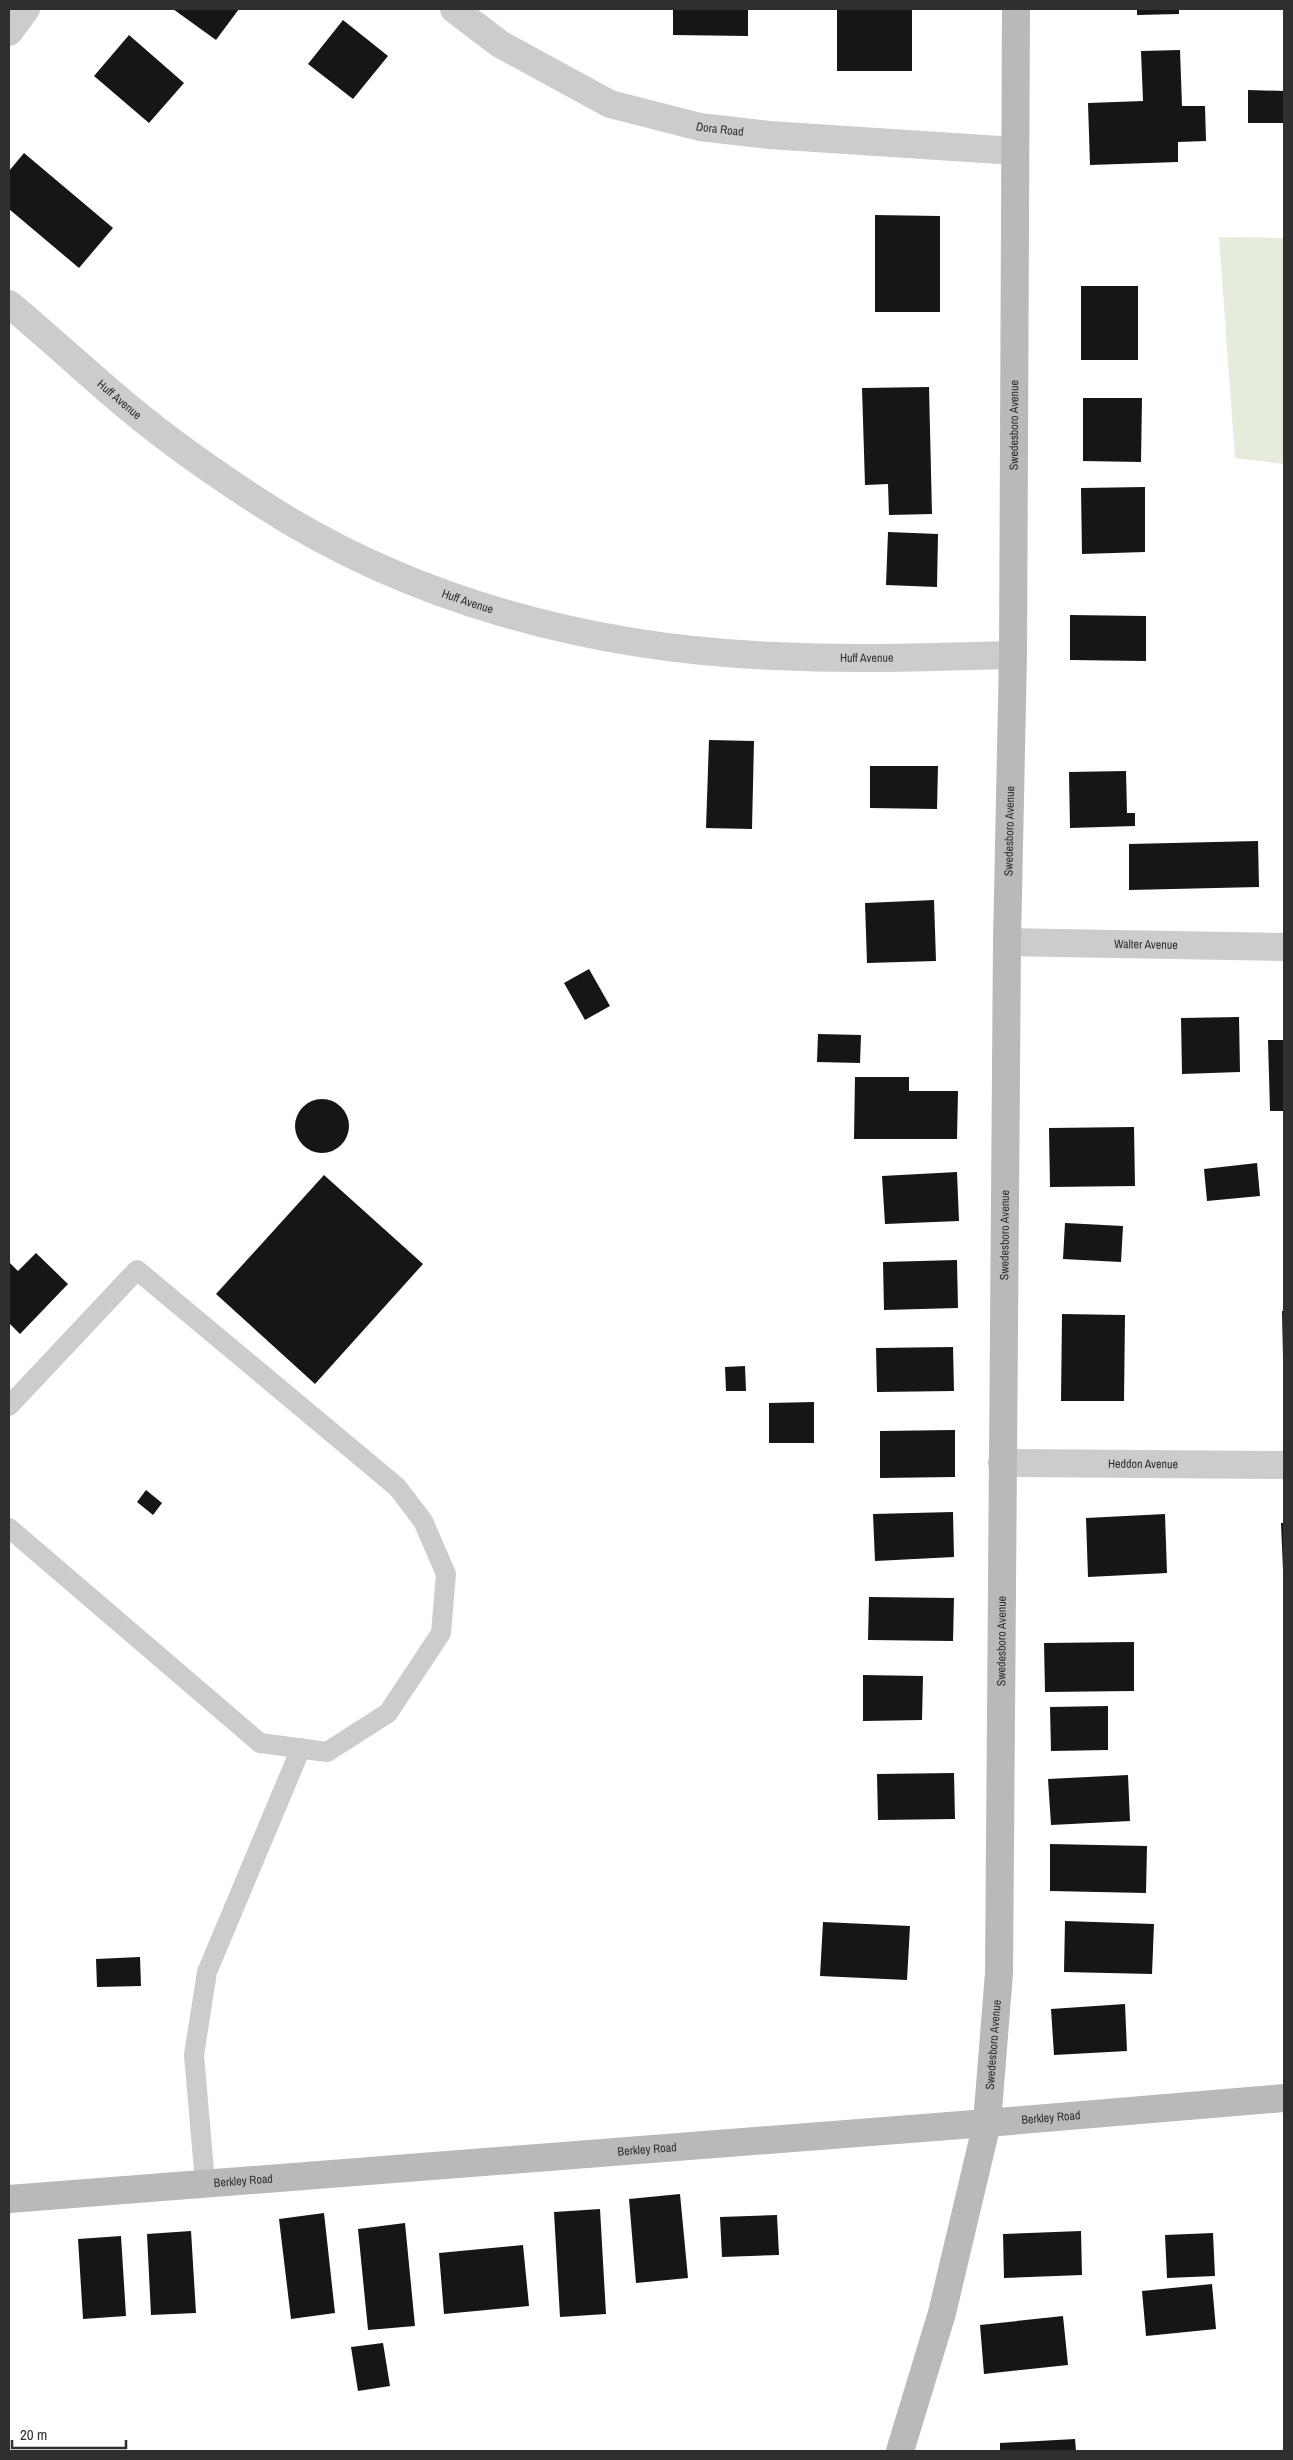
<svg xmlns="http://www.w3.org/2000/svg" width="1293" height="2460" viewBox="0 0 1293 2460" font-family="'Archivo Narrow',sans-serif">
<rect width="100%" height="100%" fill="#fff"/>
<path fill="#e6ecdc" d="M1219,237L1284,238V464L1235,458Z"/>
<path fill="#161616" d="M173,9H239L216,40Z
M673,9H748V36L673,35Z
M837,9H912V71H837Z
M1137,9H1179V14L1137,15Z
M343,20L388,56L353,99L308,64Z
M129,35L184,83L149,123L94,76Z
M1180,50L1182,106H1205L1206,141L1178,142V162L1090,165L1088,103L1143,101L1141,51Z
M1248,90L1284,91V123H1248Z
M24,153L113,228L79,268L9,209V171Z
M875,215L940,216V312H875Z
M1081,286H1138V360H1081Z
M929,387L932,514L889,515L888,484L865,485L862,388Z
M1083,398H1142L1141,462L1083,461Z
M1145,487V552L1082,554L1081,488Z
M888,532L938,534L937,587L886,585Z
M1070,615L1146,616V661L1070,660Z
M709,740L754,741L752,829L706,828Z
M870,766H938L937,809L870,808Z
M1126,771L1127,813H1135V826L1070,828L1069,772Z
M1258,841L1259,887L1129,890V844Z
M934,900L936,961L867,963L865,903Z
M589,969L610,1006L585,1020L564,983Z
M1239,1017L1240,1072L1182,1074L1181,1018Z
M818,1034L861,1035L860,1063L817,1062Z
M1268,1040H1284V1111H1270Z
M855,1077H909V1091H958L957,1139H854Z
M295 1126a27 27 0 1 1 54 0a27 27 0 1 1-54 0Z
M1134,1127L1135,1186L1050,1187L1049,1128Z
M1257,1163L1260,1196L1207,1201L1204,1169Z
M957,1172L959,1221L885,1224L882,1176Z
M324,1175L423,1264L315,1384L216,1294Z
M1065,1223L1123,1226L1121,1262L1063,1259Z
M36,1253L68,1284L20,1334L9,1323V1262L18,1271Z
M957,1260L958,1308L884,1310L883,1262Z
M1282,1311H1284V1358H1283Z
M1062,1314L1125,1315L1124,1401H1061Z
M953,1347L954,1391L877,1392L876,1348Z
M745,1366L746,1391H726L725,1367Z
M814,1402V1443H769V1403Z
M955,1430V1477L880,1478V1431Z
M146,1490L162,1503L153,1515L137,1502Z
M953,1512L954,1557L875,1561L873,1514Z
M1165,1514L1167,1573L1088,1577L1086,1518Z
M1281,1523H1284V1570H1283Z
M869,1597L954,1598L953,1641L868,1640Z
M1134,1642V1691L1045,1692L1044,1643Z
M863,1675L923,1676L922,1720L863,1721Z
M1108,1706V1750L1051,1751L1050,1707Z
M954,1773L955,1819L878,1820L877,1774Z
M1128,1775L1130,1821L1051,1825L1048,1779Z
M1050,1844L1147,1846L1146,1893L1050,1891Z
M1065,1921L1154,1924L1152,1974L1064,1972Z
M823,1922L910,1926L907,1980L820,1976Z
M140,1957L141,1986L97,1987L96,1959Z
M1125,2004L1127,2051L1054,2055L1051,2009Z
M680,2194L688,2278L636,2283L629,2199Z
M600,2209L606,2314L560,2317L554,2212Z
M324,2213L335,2313L291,2319L279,2219Z
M777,2215L779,2255L722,2257L720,2217Z
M405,2223L415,2326L368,2330L358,2229Z
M191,2231L196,2313L151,2315L147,2234Z
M1081,2231L1082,2275L1004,2278L1003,2234Z
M1213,2233L1215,2276L1167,2278L1165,2235Z
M121,2236L126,2316L83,2319L78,2239Z
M523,2245L529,2306L444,2314L439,2253Z
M1212,2284L1216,2329L1146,2336L1142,2291Z
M1063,2316L1068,2365L984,2374L980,2325Z
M383,2343L390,2386L358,2391L351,2347Z
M1075,2439L1076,2451H1000V2443Z"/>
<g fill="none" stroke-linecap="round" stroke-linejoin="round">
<path stroke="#ccc" stroke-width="20" d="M9,1406L137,1270L397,1487L423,1521L446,1574L441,1633L388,1713L327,1752L260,1743L9,1528
M205,2182L194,2055L207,1972L301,1748"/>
<g stroke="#ccc" stroke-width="28">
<path id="s1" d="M454,9L500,44L610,104L700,127L769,135L1015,151"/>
<path d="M9,32L26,9"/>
<path id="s2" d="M9,304C43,332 75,362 109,391C155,431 205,467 256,500C409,601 593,649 775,656C854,660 934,657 1013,655"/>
<path id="s3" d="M1007,942L1284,947"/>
<path id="s4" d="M1002,1463L1284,1465"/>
</g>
<g stroke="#b9b9b9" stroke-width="28">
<path id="s5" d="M9,2199L987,2123L1284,2098"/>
<path id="s6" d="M900,2451L942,2313L987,2123L999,1973L1007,942L1013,655L1016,9"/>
</g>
</g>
<g text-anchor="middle" stroke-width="5" stroke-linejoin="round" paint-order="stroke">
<g font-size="12" fill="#2f2f2f" stroke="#fff">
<text dy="4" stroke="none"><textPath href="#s1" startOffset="296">Dora Road</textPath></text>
<text dy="4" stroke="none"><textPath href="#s2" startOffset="146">Huff Avenue</textPath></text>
<text dy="4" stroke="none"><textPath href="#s6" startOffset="2038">Swedesboro Avenue</textPath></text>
<text dy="4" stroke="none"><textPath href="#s2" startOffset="551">Huff Avenue</textPath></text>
<text dy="4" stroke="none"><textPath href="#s2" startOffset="956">Huff Avenue</textPath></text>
<text dy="4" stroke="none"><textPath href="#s6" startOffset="1632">Swedesboro Avenue</textPath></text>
<text dy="4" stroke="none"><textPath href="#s3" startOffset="139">Walter Avenue</textPath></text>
<text dy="4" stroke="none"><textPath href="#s6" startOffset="1228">Swedesboro Avenue</textPath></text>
<text dy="4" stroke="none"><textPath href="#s4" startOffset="141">Heddon Avenue</textPath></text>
<text dy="4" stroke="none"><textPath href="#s6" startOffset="822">Swedesboro Avenue</textPath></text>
<text dy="4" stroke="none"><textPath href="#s6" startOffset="418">Swedesboro Avenue</textPath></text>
<text dy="4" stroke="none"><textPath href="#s5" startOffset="1045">Berkley Road</textPath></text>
<text dy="4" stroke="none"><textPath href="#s5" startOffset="640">Berkley Road</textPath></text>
<text dy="4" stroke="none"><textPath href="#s5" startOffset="235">Berkley Road</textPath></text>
</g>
</g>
<rect width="1293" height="2460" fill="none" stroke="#2f2f2f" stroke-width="20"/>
<path d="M12 2440v8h114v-8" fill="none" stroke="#2f2f2f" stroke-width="2.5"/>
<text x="20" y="2440" font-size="15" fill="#2f2f2f" stroke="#ffffff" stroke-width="4" paint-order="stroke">20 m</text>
</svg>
